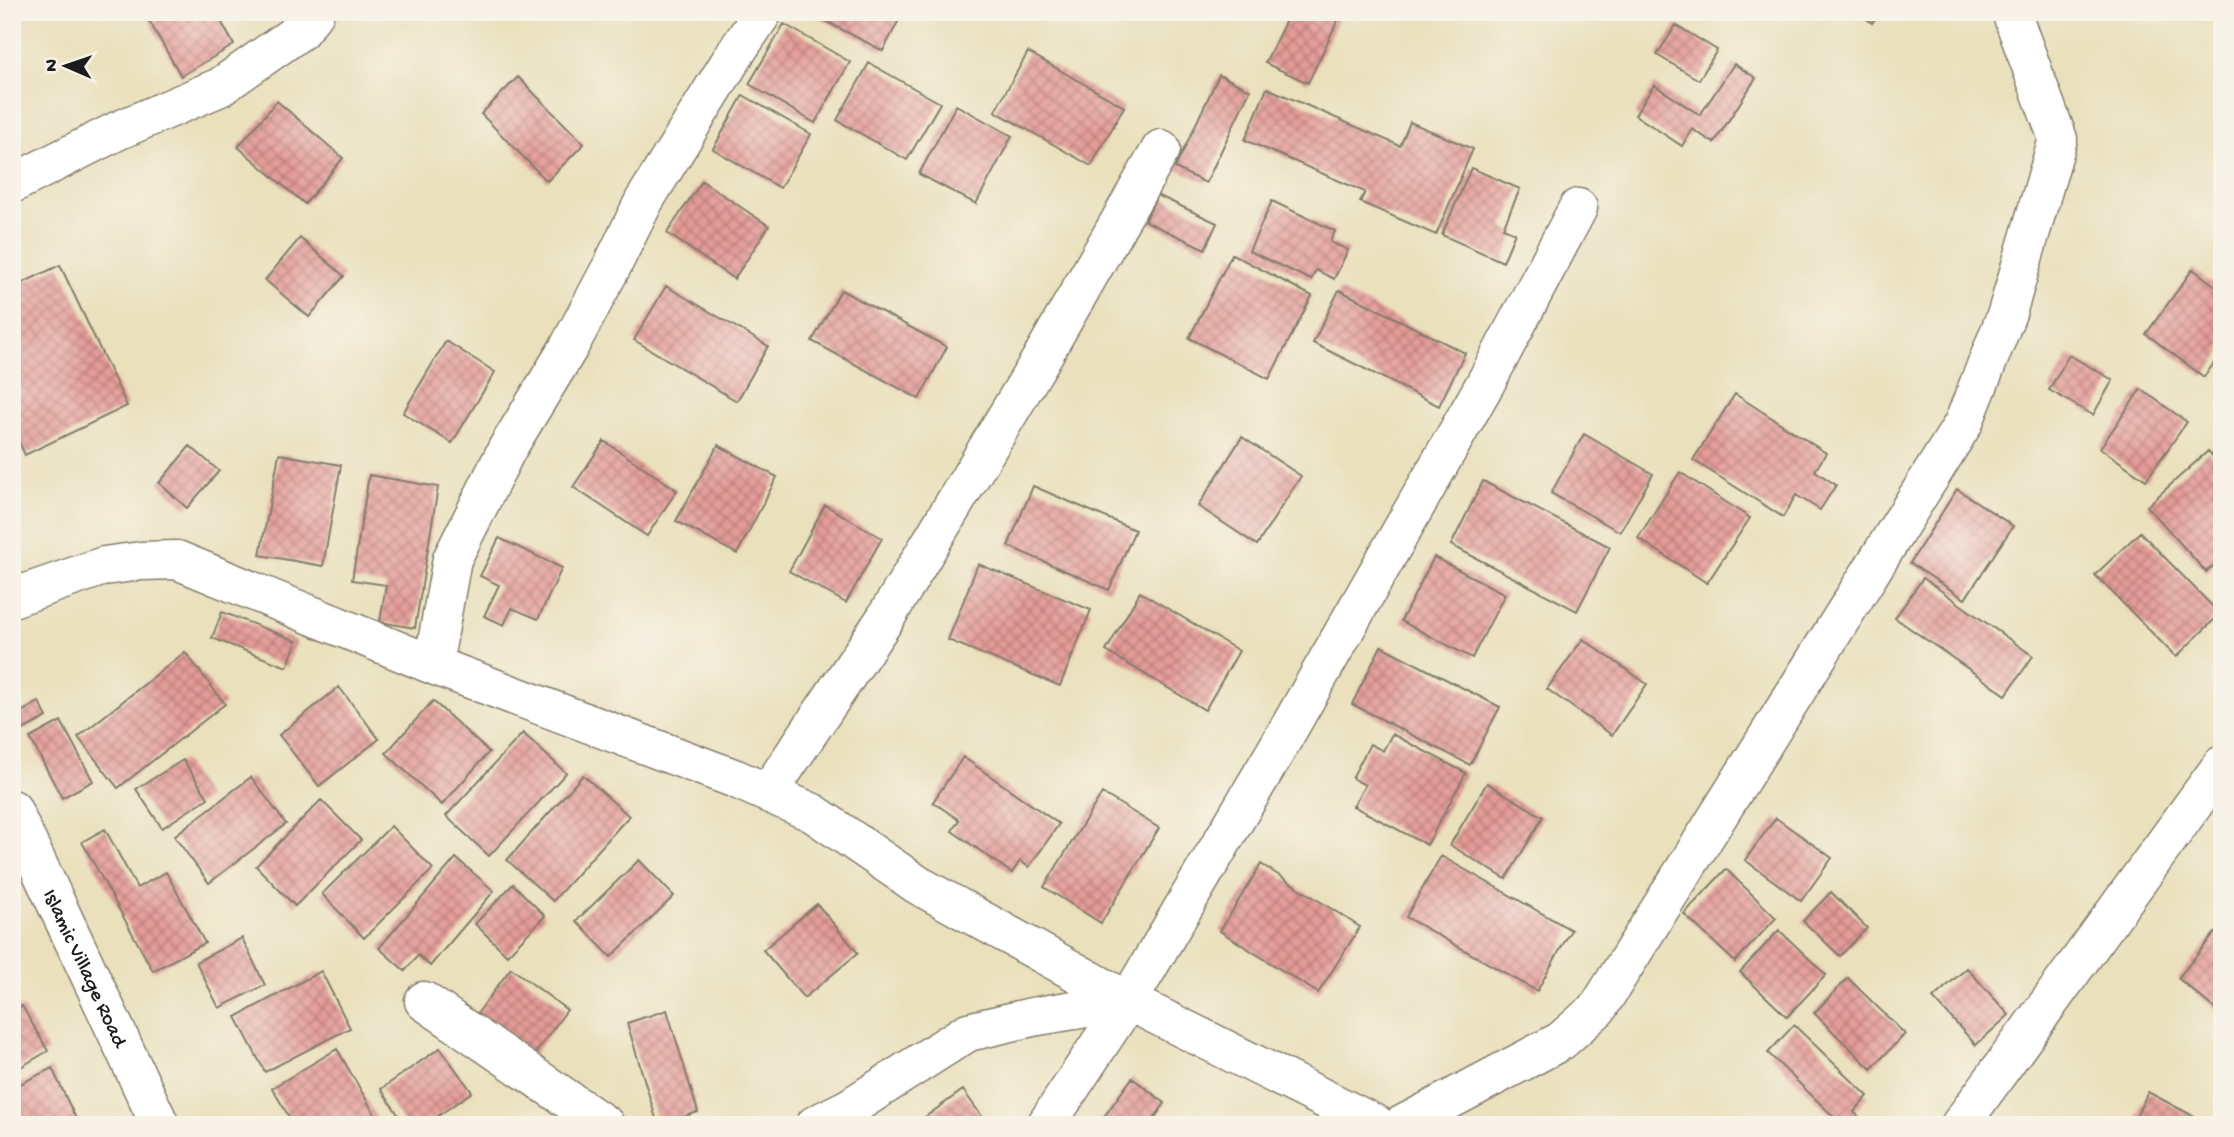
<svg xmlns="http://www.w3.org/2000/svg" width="2234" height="1137" viewBox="0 0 2234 1137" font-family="'Gochi Hand',sans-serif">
<defs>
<pattern id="building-cross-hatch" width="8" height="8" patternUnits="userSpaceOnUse" patternTransform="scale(1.75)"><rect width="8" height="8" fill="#e59c99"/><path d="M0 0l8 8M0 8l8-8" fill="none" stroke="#b97e7c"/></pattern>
</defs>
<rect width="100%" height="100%" fill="#f7f3e8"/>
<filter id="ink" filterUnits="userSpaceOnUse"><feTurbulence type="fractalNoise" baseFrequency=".0143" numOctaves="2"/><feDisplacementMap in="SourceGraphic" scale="14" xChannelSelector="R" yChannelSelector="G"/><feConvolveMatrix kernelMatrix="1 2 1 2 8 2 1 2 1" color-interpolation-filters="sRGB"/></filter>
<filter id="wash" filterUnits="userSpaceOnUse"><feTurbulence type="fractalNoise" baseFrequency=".00686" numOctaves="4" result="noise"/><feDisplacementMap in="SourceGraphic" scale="28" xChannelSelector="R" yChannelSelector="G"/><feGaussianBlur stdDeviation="1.57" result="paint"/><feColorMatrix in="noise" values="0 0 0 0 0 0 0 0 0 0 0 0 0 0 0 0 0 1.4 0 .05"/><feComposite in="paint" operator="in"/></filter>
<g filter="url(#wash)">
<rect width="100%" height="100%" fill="#eae0bc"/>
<g id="blocks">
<path fill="url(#building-cross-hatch)" d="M144,12H216L234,45L181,76Z
M808,12H903L883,51Z
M1290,12H1321L1338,20L1308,83L1265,63Z
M1858,12H1880L1872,23Z
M784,24L850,62L815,123L749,84Z
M1676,25L1717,50L1699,80L1657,55Z
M1028,52L1124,107L1091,166L995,111Z
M869,63L940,103L907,160L837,120Z
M1734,64L1756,78L1714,143L1692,129L1682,146L1635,115L1654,85L1700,115Z
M1219,75L1250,90L1206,183L1175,168Z
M518,77L584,144L547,181L481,114Z
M1267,88L1400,146L1410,122L1473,149L1436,235L1360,202L1365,192L1245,140Z
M743,95L811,134L780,188L713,149Z
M277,101L343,158L305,204L238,147Z
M956,105L1012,136L976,204L919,174Z
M1471,168L1520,189L1503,228L1515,233L1503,262L1442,235Z
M702,181L769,226L734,279L667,233Z
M1157,195L1217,223L1205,249L1145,221Z
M1272,201L1335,231L1330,242L1348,250L1334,279L1316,270L1311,280L1249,251Z
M300,238L344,276L309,317L265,280Z
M1232,254L1312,296L1269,379L1189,338Z
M60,265L127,406L25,455L12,427V288Z
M2193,269L2222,291V352L2204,377L2146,334Z
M666,286L768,346L737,401L634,340Z
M841,290L947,347L919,399L812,341Z
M1339,290L1465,353L1439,406L1313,343Z
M446,341L495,372L452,443L403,413Z
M2069,355L2113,380L2093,415L2049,390Z
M2141,389L2187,422L2146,480L2100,448Z
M1735,394L1826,453L1815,471L1836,485L1820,510L1796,495L1783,517L1693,460Z
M1584,434L1653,474L1620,532L1551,493Z
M1242,437L1301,476L1257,545L1198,506Z
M604,441L677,490L647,536L573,487Z
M718,445L777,477L737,554L676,521Z
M190,446L219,471L187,508L159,483Z
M2208,451L2222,466V558L2206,572L2147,506Z
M279,454L341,465L323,566L260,555Z
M1680,472L1750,518L1707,583L1638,538Z
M369,475L438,487L415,628L380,622L386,585L352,580Z
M1483,481L1610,547L1577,611L1451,545Z
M1033,486L1135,530L1109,590L1008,546Z
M1957,489L2013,526L1965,599L1910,563Z
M825,505L882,538L846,603L789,571Z
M2140,532L2220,614L2176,657L2095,575Z
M499,538L562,568L538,619L512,608L504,625L484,616L499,585L480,576Z
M1434,557L1505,594L1472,658L1401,621Z
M978,564L1091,610L1060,686L948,640Z
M1923,578L2033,656L2006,695L1895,618Z
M1140,592L1239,651L1205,710L1106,651Z
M222,612L297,641L287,667L212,638Z
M1583,639L1647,684L1612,735L1547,689Z
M1381,646L1500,707L1470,765L1352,704Z
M185,652L225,704L118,788L78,737Z
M339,687L379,739L319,786L279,735Z
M433,701L489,752L442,805L386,753Z
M39,702L47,717L19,732L12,717Z
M61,721L93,781L62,798L30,738Z
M523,733L566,773L489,856L446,816Z
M1392,734L1466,773L1427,845L1353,806L1365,785L1352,778L1370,744L1383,751Z
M963,757L1059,824L1029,867L1020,861L1012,873L952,831L959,820L933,802Z
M183,760L208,798L162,828L136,789Z
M583,775L629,816L553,901L507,860Z
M251,777L286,824L209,883L174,836Z
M1487,783L1543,817L1506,879L1450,845Z
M1102,793L1159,828L1101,923L1044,887Z
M321,800L361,840L295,906L256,866Z
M1776,818L1832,858L1801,901L1745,860Z
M391,826L433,869L364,938L322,894Z
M105,829L137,888L166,872L205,943L153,971L82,842Z
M1441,856L1571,930L1537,991L1406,917Z
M456,858L494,891L430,966L418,955L405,971L379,948Z
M639,860L674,896L611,957L576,921Z
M1261,864L1360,927L1318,993L1220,931Z
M1726,869L1776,918L1735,962L1684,914Z
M513,884L545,916L507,955L475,924Z
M1831,892L1867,928L1840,956L1803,921Z
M817,904L858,953L804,998L763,950Z
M1779,930L1826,975L1787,1017L1740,972Z
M2215,933L2222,939V1015L2178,978Z
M242,938L265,985L219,1008L196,962Z
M511,968L567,1010L530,1060L474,1018Z
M1967,968L2009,1015L1976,1045L1933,998Z
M321,971L350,1028L265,1072L236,1017Z
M1848,978L1905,1034L1871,1069L1814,1013Z
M22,1006L48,1051L12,1072V1012Z
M667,1010L698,1112L658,1125L627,1023Z
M1794,1025L1868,1096L1854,1112L1867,1125H1828L1835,1118L1768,1053Z
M440,1048L472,1092L425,1125H405L381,1089Z
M337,1049L381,1125H294L272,1088Z
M52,1068L79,1125H12V1088Z
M1132,1078L1165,1103L1151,1123L1154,1125H1098Z
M963,1090L988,1125H914Z
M2148,1092L2210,1125H2132Z"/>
</g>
</g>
<g filter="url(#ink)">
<use href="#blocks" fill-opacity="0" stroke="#837e6c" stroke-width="2"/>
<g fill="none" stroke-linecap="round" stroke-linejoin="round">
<defs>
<path id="minor" d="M12,184L117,131L220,87L300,31L315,12
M12,598L104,566L141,561L177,560L433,665L736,779L813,813L918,885L1128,1001L1377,1125
M433,665L452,559L507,449L569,347L612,266L644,201L733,57L763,12
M768,793L885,619L1041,359L1161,149
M424,1001L605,1125
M815,1125L849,1108L968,1032L1032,1017L1128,1001
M1046,1125L1128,1001L1280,744L1485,384L1578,208
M1402,1125L1561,1041L1598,1008L1963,424L2007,313L2058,139L2011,12
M1960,1125L2222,765"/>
<g id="tertiary">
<path id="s1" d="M12,809L160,1125"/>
</g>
</defs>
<use href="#minor" stroke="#837e6c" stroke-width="41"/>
<use href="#tertiary" stroke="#837e6c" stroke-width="41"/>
<use href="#minor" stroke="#fff" stroke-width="38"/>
<use href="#tertiary" stroke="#fff" stroke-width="38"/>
</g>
</g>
<g text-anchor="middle" stroke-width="5" stroke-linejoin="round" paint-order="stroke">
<g font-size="21" fill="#1c1c1c" stroke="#f7f3e8">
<text dy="7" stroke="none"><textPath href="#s1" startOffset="175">Islamic Village Road</textPath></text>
</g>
</g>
<rect width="2234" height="1137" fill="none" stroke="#f7f3e8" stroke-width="42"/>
<g transform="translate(66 66) rotate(272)" stroke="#f7f3e8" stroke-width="5" paint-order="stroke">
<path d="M0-5L12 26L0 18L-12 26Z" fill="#1c1c1c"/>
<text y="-10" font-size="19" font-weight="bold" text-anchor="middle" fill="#1c1c1c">N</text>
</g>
</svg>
